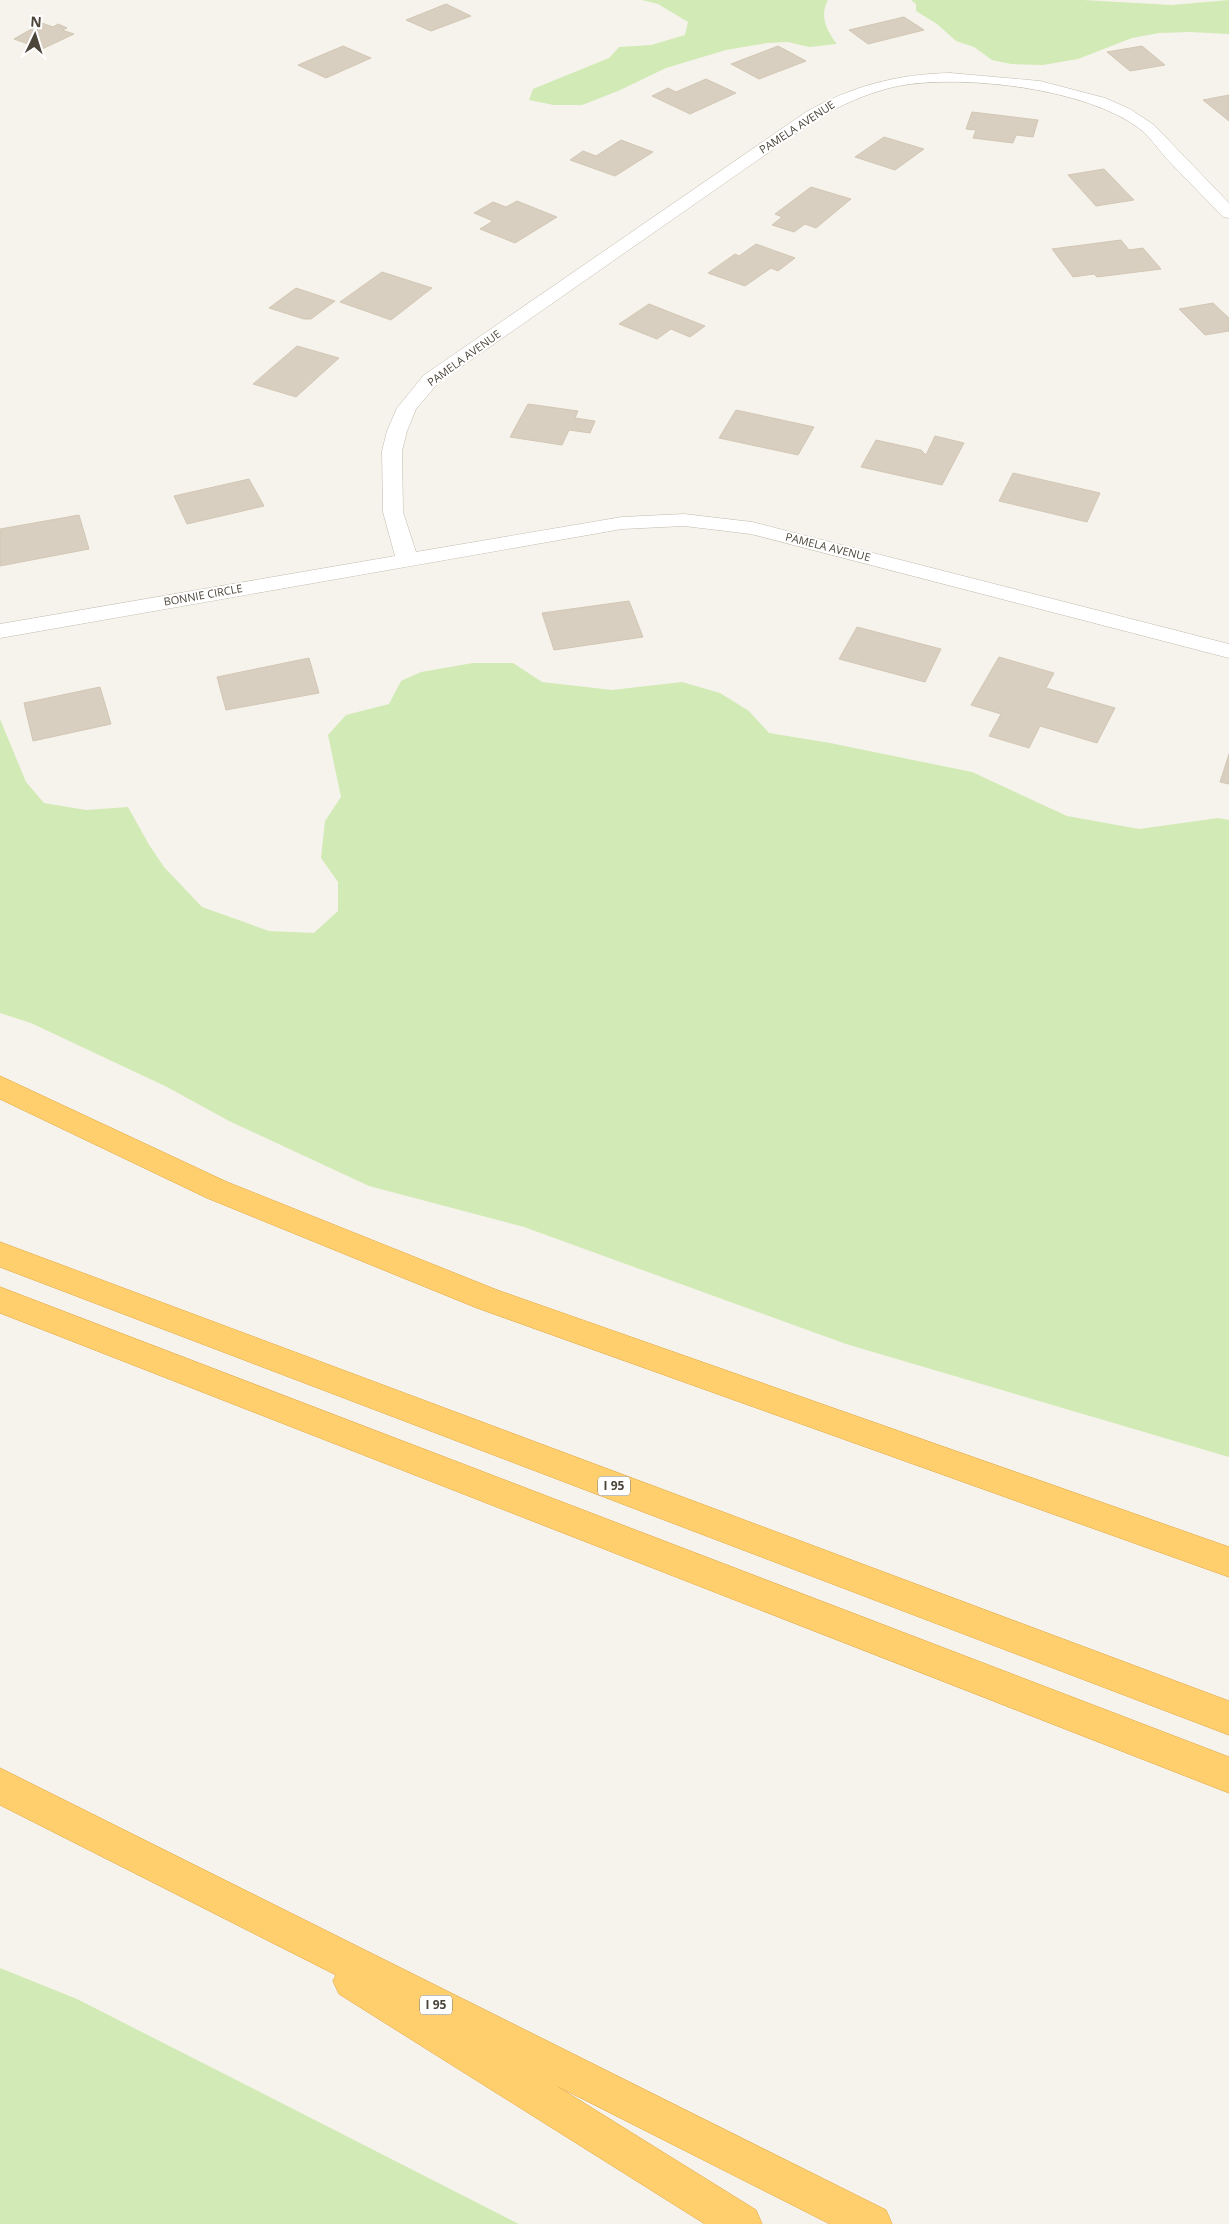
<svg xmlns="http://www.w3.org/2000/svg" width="1229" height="2224" viewBox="0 0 1229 2224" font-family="'Open Sans',sans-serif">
<rect width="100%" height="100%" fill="#f6f3ec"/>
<path fill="#d2eab5" d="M642,0H828C819,16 827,31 837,44L809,47L788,42L767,43L726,50L666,68L618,91L582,105H554L529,100L533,89L609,58L619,47L651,45L685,35L688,22L658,4Z
M911,0H1083L1172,5L1229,0V34L1190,32L1159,33L1132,38L1078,59L1043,65L1011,64L992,60L974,47L956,41L937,24L916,11V4Z
M473,663H513L542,682L612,690L682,682L720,693L749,711L769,733L830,743L972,772L1067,816L1139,829L1218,818L1229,820V1457L846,1344L524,1227L369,1186L229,1121L167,1087L31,1023L0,1013V719L26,782L44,803L86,810L128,807L148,843L164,867L202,907L269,931L314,933L338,911V882L321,858L325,821L341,797L328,735L346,715L389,704L401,681L421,672Z
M0,1968L77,1999L519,2224H0Z"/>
<path fill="#d8cfc1" stroke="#d3c7b4" d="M446,4L471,16L431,31L406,20Z
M904,17L924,30L868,44L849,30Z
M42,23L53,27L58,24L67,28L62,30L74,34L42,49L14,39Z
M343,46L371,58L326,78L298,65Z
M778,46L806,61L759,79L731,64Z
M1142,46L1165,65L1130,71L1107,52Z
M706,79L736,93L690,114L652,96L668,88L676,92Z
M1229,95V121L1203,100Z
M972,112L1038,120L1033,137L1016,135L1013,143L973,138L976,130L966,129Z
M884,137L924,149L895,170L855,157Z
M621,140L653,152L615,176L570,160L583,151L596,156Z
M1104,169L1134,200L1096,206L1068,175Z
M811,187L851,199L816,228L805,224L794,232L772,225L782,217L775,214Z
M517,201L557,217L515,243L480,229L493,221L474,213L493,202L506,207Z
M1121,240L1129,250L1143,248L1161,269L1097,277L1094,274L1073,277L1052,249Z
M756,244L795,258L778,271L771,268L745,286L708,273L735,254L739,256Z
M382,272L432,288L391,320L340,302Z
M296,288L335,301L311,319H304L269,308Z
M1213,303L1229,318V331L1205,335L1179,309Z
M649,304L705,326L690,337L671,329L657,339L619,324Z
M297,346L339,358L296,397L253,384Z
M528,404L578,411L575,418L595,421L590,433L569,430L562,445L510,437Z
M736,410L814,427L798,455L719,438Z
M935,436L964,443L942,485L861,467L876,440L921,450L926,455Z
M1013,473L1100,493L1087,522L999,501Z
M249,479L264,506L187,524L174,496Z
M79,515L89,549L0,566V529Z
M629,601L643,637L554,650L542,613Z
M857,627L941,649L925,682L839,659Z
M999,657L1054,673L1046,688L1115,708L1097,743L1040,726L1029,748L989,736L1001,714L971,705Z
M309,658L319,693L226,710L217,677Z
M100,687L111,724L33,741L24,703Z
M1229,754V784L1220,782Z"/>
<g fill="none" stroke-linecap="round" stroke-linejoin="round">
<defs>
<path id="street" d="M950,73L1040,81L1105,98L1130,109L1154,125L1229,203V218L1223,217C1204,197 1184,177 1165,157C1157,147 1149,136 1140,129C1087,88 962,74 898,86C870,92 843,104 818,118L438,383L416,409L407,431L402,451L403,512L416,552L622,517L684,514L752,522L1229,644V658L751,534L684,526L622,529L0,638V624L395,556L383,512L382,451L387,431L397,408L424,375L806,112C852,86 898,74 950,73Z"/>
<path id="highway" d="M0,1076L227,1182L497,1290L1229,1547V1577L477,1308L207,1198L0,1099Z
M0,1242L1229,1701V1735L0,1267Z
M0,1287L1229,1757V1793L0,1313Z
M0,1768L886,2210L892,2224H830L555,2085L756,2210L762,2224H705L339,1994L333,1981L336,1975L0,1805Z"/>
</defs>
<use href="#street" stroke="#c2bbae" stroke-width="1"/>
<use href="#highway" stroke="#e0a43c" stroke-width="1"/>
<use href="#street" fill="#fff" fill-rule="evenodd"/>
<use href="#highway" fill="#ffcf6e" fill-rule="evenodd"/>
</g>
<g text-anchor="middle" stroke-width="4" stroke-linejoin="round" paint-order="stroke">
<g font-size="11" fill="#4b4439" stroke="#fff">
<text transform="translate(797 127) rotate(-33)" y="4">PAMELA AVENUE</text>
<text transform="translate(464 358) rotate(-36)" y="4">PAMELA AVENUE</text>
<text transform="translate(828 547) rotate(14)" y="4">PAMELA AVENUE</text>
<text transform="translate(203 595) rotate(-10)" y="4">BONNIE CIRCLE</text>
</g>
<g fill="#fff" stroke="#817c74" stroke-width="1">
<rect x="598" y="1476.5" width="32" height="19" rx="4"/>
<rect x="420" y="1995.5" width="32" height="19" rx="4"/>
</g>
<g font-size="12" font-weight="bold" fill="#4b4439">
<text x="614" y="1490">I 95</text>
<text x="436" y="2009">I 95</text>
</g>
</g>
<g transform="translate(35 35) rotate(4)" stroke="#ffffff" stroke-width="4" paint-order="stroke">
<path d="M0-4L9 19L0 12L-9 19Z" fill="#4b4439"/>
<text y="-8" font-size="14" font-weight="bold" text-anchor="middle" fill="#4b4439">N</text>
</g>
</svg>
